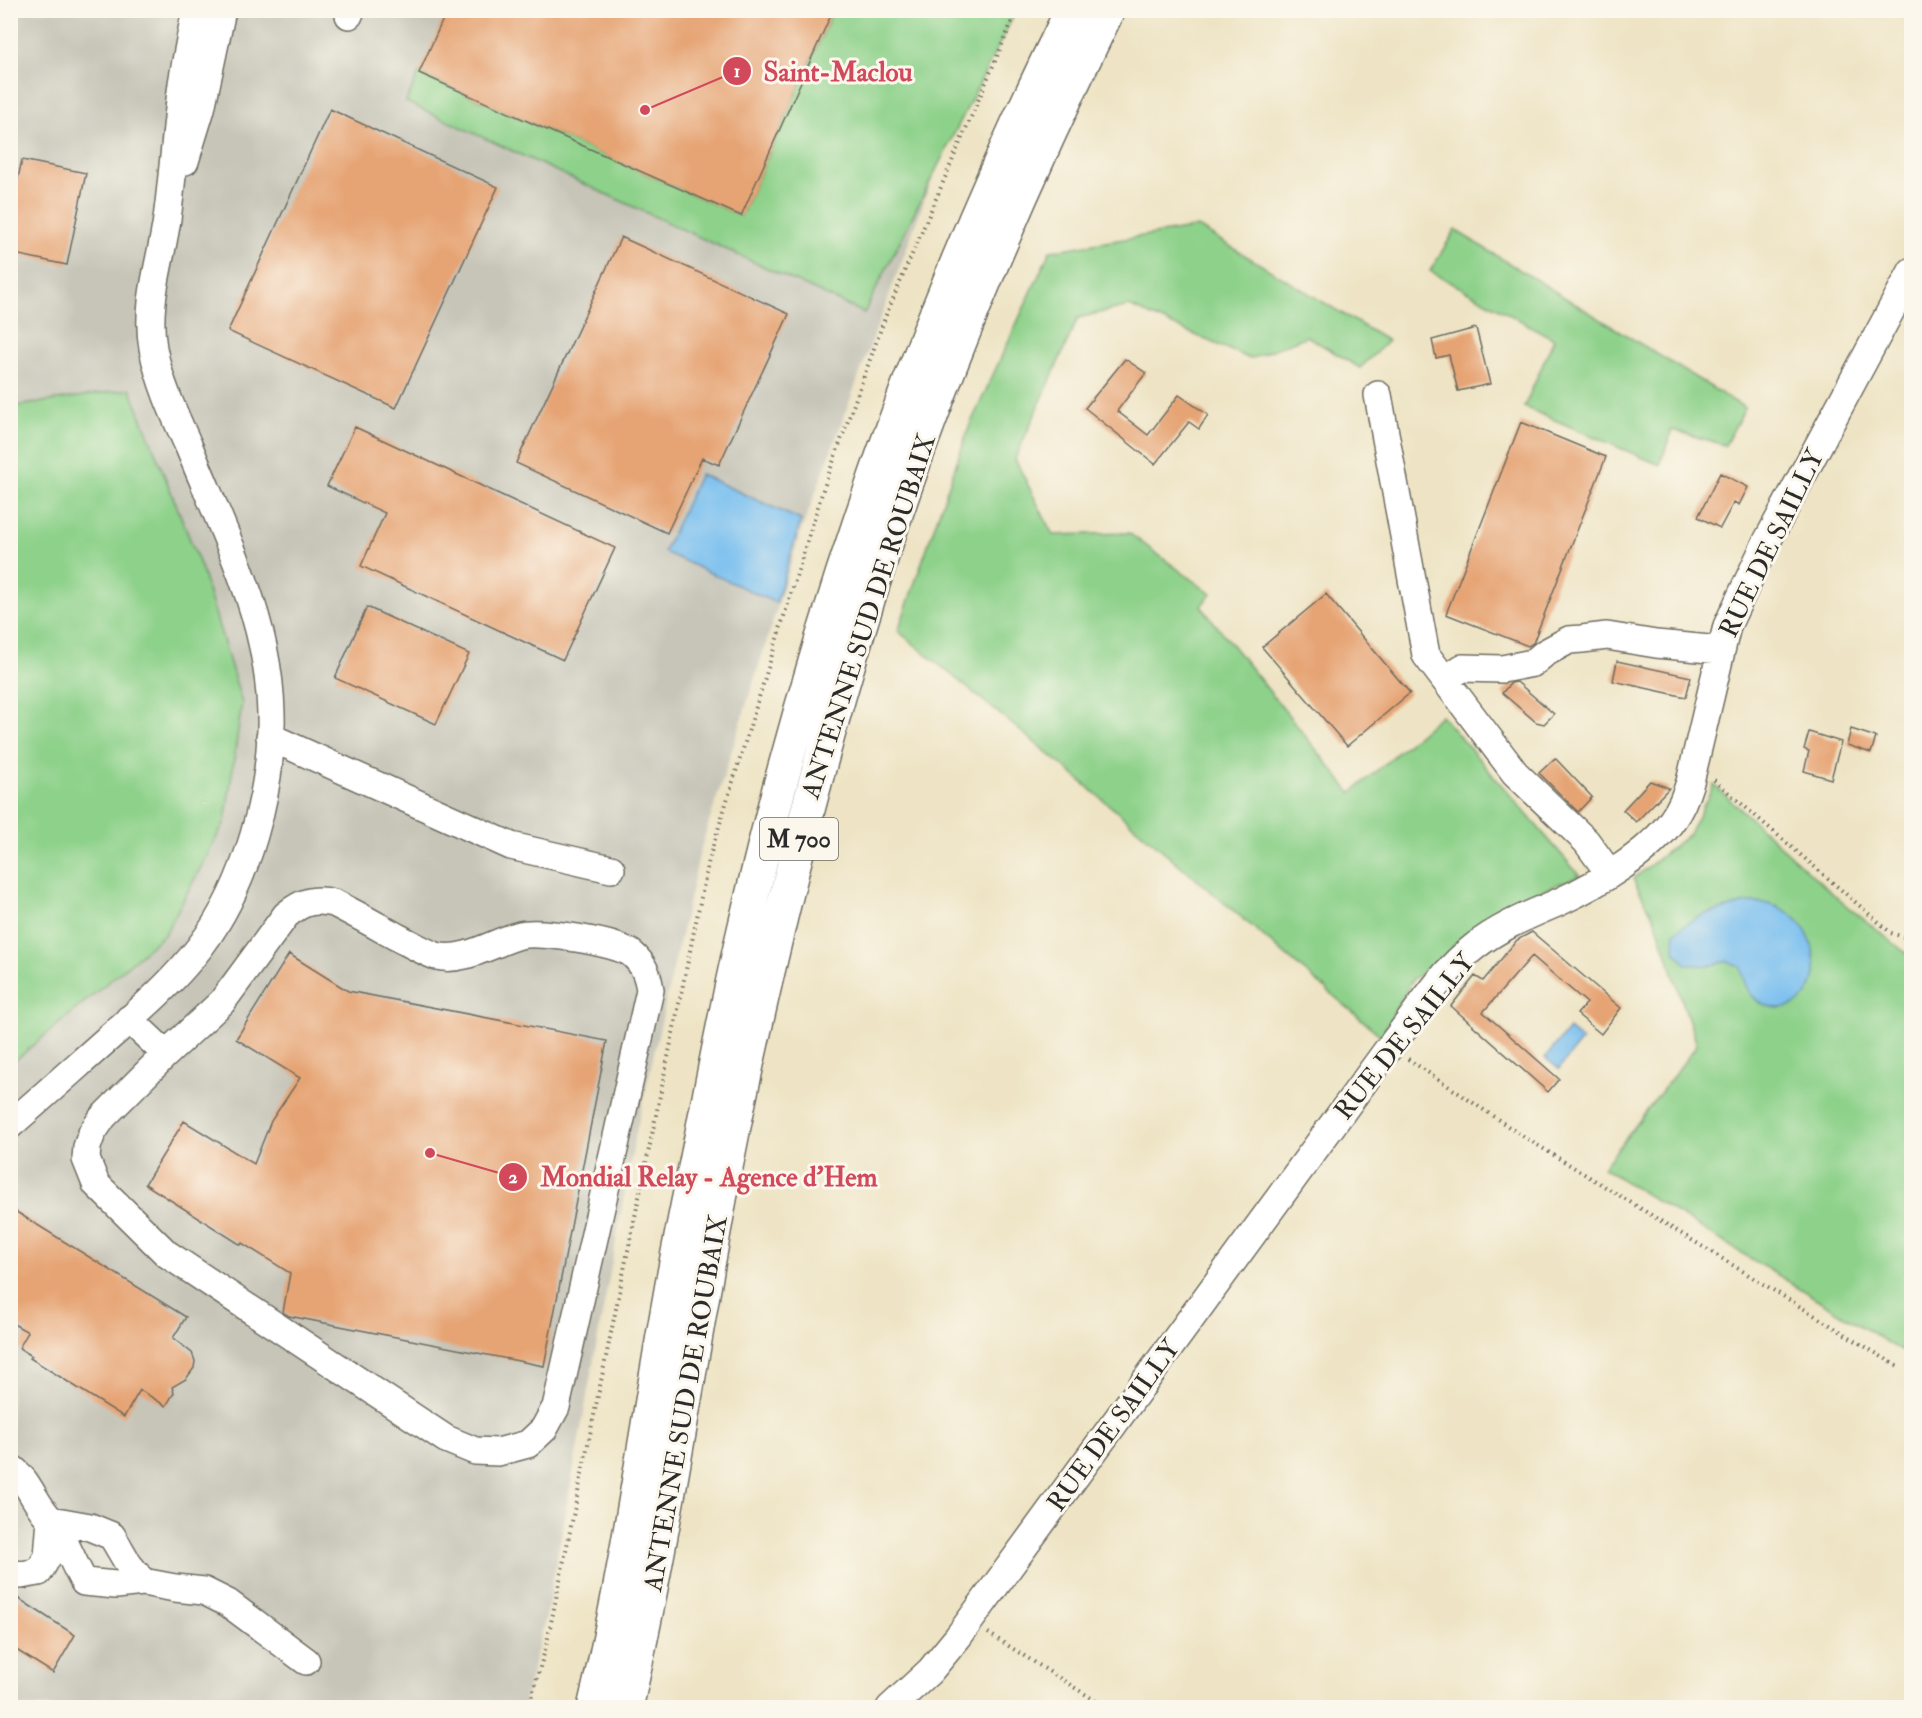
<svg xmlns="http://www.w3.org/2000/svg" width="1922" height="1718" viewBox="0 0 1922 1718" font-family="'IM FELL Double Pica',serif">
<rect width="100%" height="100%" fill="#fbf7ec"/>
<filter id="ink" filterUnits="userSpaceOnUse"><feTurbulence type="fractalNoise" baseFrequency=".0167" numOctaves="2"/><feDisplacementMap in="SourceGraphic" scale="12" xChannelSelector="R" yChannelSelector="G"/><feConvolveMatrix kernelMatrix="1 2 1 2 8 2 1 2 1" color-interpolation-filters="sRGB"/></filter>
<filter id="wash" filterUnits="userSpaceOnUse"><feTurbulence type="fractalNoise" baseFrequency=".008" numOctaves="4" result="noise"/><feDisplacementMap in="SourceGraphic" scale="24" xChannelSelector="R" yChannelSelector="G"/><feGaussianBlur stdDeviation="1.35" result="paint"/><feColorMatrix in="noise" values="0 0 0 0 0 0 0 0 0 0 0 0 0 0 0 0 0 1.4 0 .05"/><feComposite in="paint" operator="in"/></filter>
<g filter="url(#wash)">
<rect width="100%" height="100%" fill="#eee4c5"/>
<path fill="#c6c5b8" d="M11,11H1008L962,99L802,529L700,851L636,1132L547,1612L523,1707H11V1064L165,934L130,389L11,407Z"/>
<path fill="#8dd18a" stroke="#5c7e5a" stroke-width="1.5" d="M833,11H1016L864,313L406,102L419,73L741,216Z
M1198,227L1388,341L1360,368L1307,336L1250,359L1129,306L1078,318L1015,459L1053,535L1129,533L1211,594L1201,606L1351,793L1441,715L1580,876L1543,890L1507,912L1413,979L1381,1036L1056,760L898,631L969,427L1050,251Z
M1455,230L1745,408L1725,445L1672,430L1660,465L1524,407L1554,339L1430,271Z
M130,389L201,567L242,703L225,822L165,934L11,1064V407Z
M1714,785L1842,902L1911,957V1357L1603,1168L1697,1045L1656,922L1633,879L1689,834Z"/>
<path fill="#77beef" stroke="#51748d" stroke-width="1.5" d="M700,474L801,520L776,603L664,552Z
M1745,903C1752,903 1761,902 1768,904C1794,910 1811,930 1814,956C1816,969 1816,979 1809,991C1797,1013 1764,1013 1750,993C1744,985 1743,977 1741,967L1728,961L1708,966L1686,964L1674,950L1675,932C1684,926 1693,918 1703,915C1717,910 1731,908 1745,903Z
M1569,1029L1582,1040L1559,1069L1545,1058Z"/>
<g id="blocks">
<path fill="#e6a475" d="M447,10H833L741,216L419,73Z
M330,109L498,187L396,408L228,331Z
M22,160L86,173L67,265L10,253V214Z
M621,237L789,314L719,465L702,458L667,533L516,463Z
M1476,328L1490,384L1458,391L1449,355L1436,358L1432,340Z
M1125,359L1146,373L1117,411L1148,435L1179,395L1208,415L1199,429L1189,422L1155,464L1085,408Z
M1521,422L1606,457L1533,643L1528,646L1446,614Z
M355,427L615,548L563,660L361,566L385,513L327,486Z
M1720,473L1748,487L1739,505L1734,502L1720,528L1698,517Z
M1326,594L1410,693L1347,746L1262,647Z
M367,607L469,654L436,724L335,678Z
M1617,661L1691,677L1686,697L1613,681Z
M1517,682L1554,714L1544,724L1536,722L1502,693L1511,683Z
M1851,729L1876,737L1871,753L1847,745Z
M1809,732L1841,742L1831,779L1804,771L1809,751L1804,749Z
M1555,758L1592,797L1578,812L1539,773Z
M1650,781L1669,788L1636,822L1623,810Z
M1532,932L1621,1008L1601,1034L1577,1014L1587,1003L1532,956L1483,1012L1559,1079L1548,1092L1451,1006L1475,976L1483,981L1517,940Z
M289,954L348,991L607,1041L544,1366L289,1316L283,1312L290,1273L242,1243L241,1245L145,1184L184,1121L254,1164L271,1121L300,1078L236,1039Z
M10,1208L186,1317L173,1338L192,1353L195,1361L194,1368L186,1379L172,1387L174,1393L166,1406L140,1390L124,1417L30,1358L32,1356L19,1348L28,1332L10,1322Z
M10,1593L75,1635L53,1673L10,1646Z"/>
</g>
</g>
<g filter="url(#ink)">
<use href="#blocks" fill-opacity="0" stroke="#6f6c61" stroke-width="1.5"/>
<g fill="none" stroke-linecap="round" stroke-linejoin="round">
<defs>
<path id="minor" d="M349,15L351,10
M185,161L201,109L222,10
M1378,395L1426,655L1515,773L1586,841L1610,874
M1445,680L1462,668L1502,669L1533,663L1545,653L1569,640L1582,639L1607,636L1656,644L1720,650
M270,737L511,846L611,869
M129,1019L166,1054L103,1117L92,1133L87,1147L86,1159L96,1184L167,1254L446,1439L475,1451L498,1452L528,1444L544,1429L556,1407L650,990C648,976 644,964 632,954C617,942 539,930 520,935C494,942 464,963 436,956C424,952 411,944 399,938C377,926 356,914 334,903C314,898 302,902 286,915L222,1002L166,1054
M10,1125C45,1095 79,1064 113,1034C144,1007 175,980 200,947C247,885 273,790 271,713C270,667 259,622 243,579C227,535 207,491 189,447C175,416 159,382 153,348C145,304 161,262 167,219C173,174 176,129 182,84C186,59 191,35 196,10
M10,1467C30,1481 34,1504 51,1520L48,1556L39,1572L21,1575L10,1573
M51,1520L90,1527L112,1536L129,1565L143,1582L175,1588L204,1591L228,1603L306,1661
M51,1520C65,1539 72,1561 84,1582L116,1585L143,1582
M890,1708L930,1671L958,1637L1388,1049C1416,1015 1439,974 1474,947C1499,927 1529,915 1559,902C1596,885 1650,853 1673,819C1681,808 1686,795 1690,782L1727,626L1765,545L1912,271"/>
<path id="highway" d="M594,1708C627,1572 645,1434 670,1296C680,1238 693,1180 704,1122C717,1058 729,994 744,930C817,613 927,302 1072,10
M626,1708C674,1496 700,1281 746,1069C789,872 839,676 906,485C963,323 1032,165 1108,10"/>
</defs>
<use href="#minor" stroke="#6f6c61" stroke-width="30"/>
<use href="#highway" stroke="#6f6c61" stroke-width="36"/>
<path stroke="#6f6c61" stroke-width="4" stroke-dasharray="1.5 4.5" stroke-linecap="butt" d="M1714,780L1891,933L1912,940
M1408,1059L1521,1135L1900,1368
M988,1633L1107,1708
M528,1708L546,1647L709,859L823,490L886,315L1017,10"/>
<use href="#minor" stroke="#fff" stroke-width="27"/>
<use href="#highway" stroke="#fff" stroke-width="33"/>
</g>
</g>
<g text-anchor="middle" stroke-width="6" stroke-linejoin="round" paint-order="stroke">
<rect fill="#fbf7ec" stroke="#696865" stroke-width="1.5" x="760" y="818" width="78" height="42" rx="4.5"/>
<g font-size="24" font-weight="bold" fill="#2b2b2b">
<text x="799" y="847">M 700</text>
</g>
<g font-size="26" fill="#2b2b2b" stroke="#fbf7ec">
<text transform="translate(1771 543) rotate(-64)" y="9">RUE DE SAILLY</text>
<text transform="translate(868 616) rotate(-72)" y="9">ANTENNE SUD DE ROUBAIX</text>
<text transform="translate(1404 1036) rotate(-51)" y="9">RUE DE SAILLY</text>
<text transform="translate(685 1403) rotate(-80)" y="9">ANTENNE SUD DE ROUBAIX</text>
<text transform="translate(1113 1425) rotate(-54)" y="9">RUE DE SAILLY</text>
</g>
</g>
<path fill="none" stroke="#d1495b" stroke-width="2" d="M645 110L737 71M430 1153L513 1177"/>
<g fill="#d1495b" stroke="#fbf7ec" stroke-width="2">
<circle cx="645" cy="110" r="6"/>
<circle cx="430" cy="1153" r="6"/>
<circle cx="737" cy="71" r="15"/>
<circle cx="513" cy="1177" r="15"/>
</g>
<g font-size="18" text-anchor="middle" font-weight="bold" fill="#fff">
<text x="737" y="77">1</text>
<text x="513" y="1183">2</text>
</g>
<g font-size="27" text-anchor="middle" font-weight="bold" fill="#d1495b" stroke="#fbf7ec" stroke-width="6" stroke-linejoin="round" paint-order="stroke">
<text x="838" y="81">Saint-Maclou</text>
<text x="709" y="1186">Mondial Relay - Agence d'Hem</text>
</g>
<rect width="1922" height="1718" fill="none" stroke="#fbf7ec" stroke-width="36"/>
</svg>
